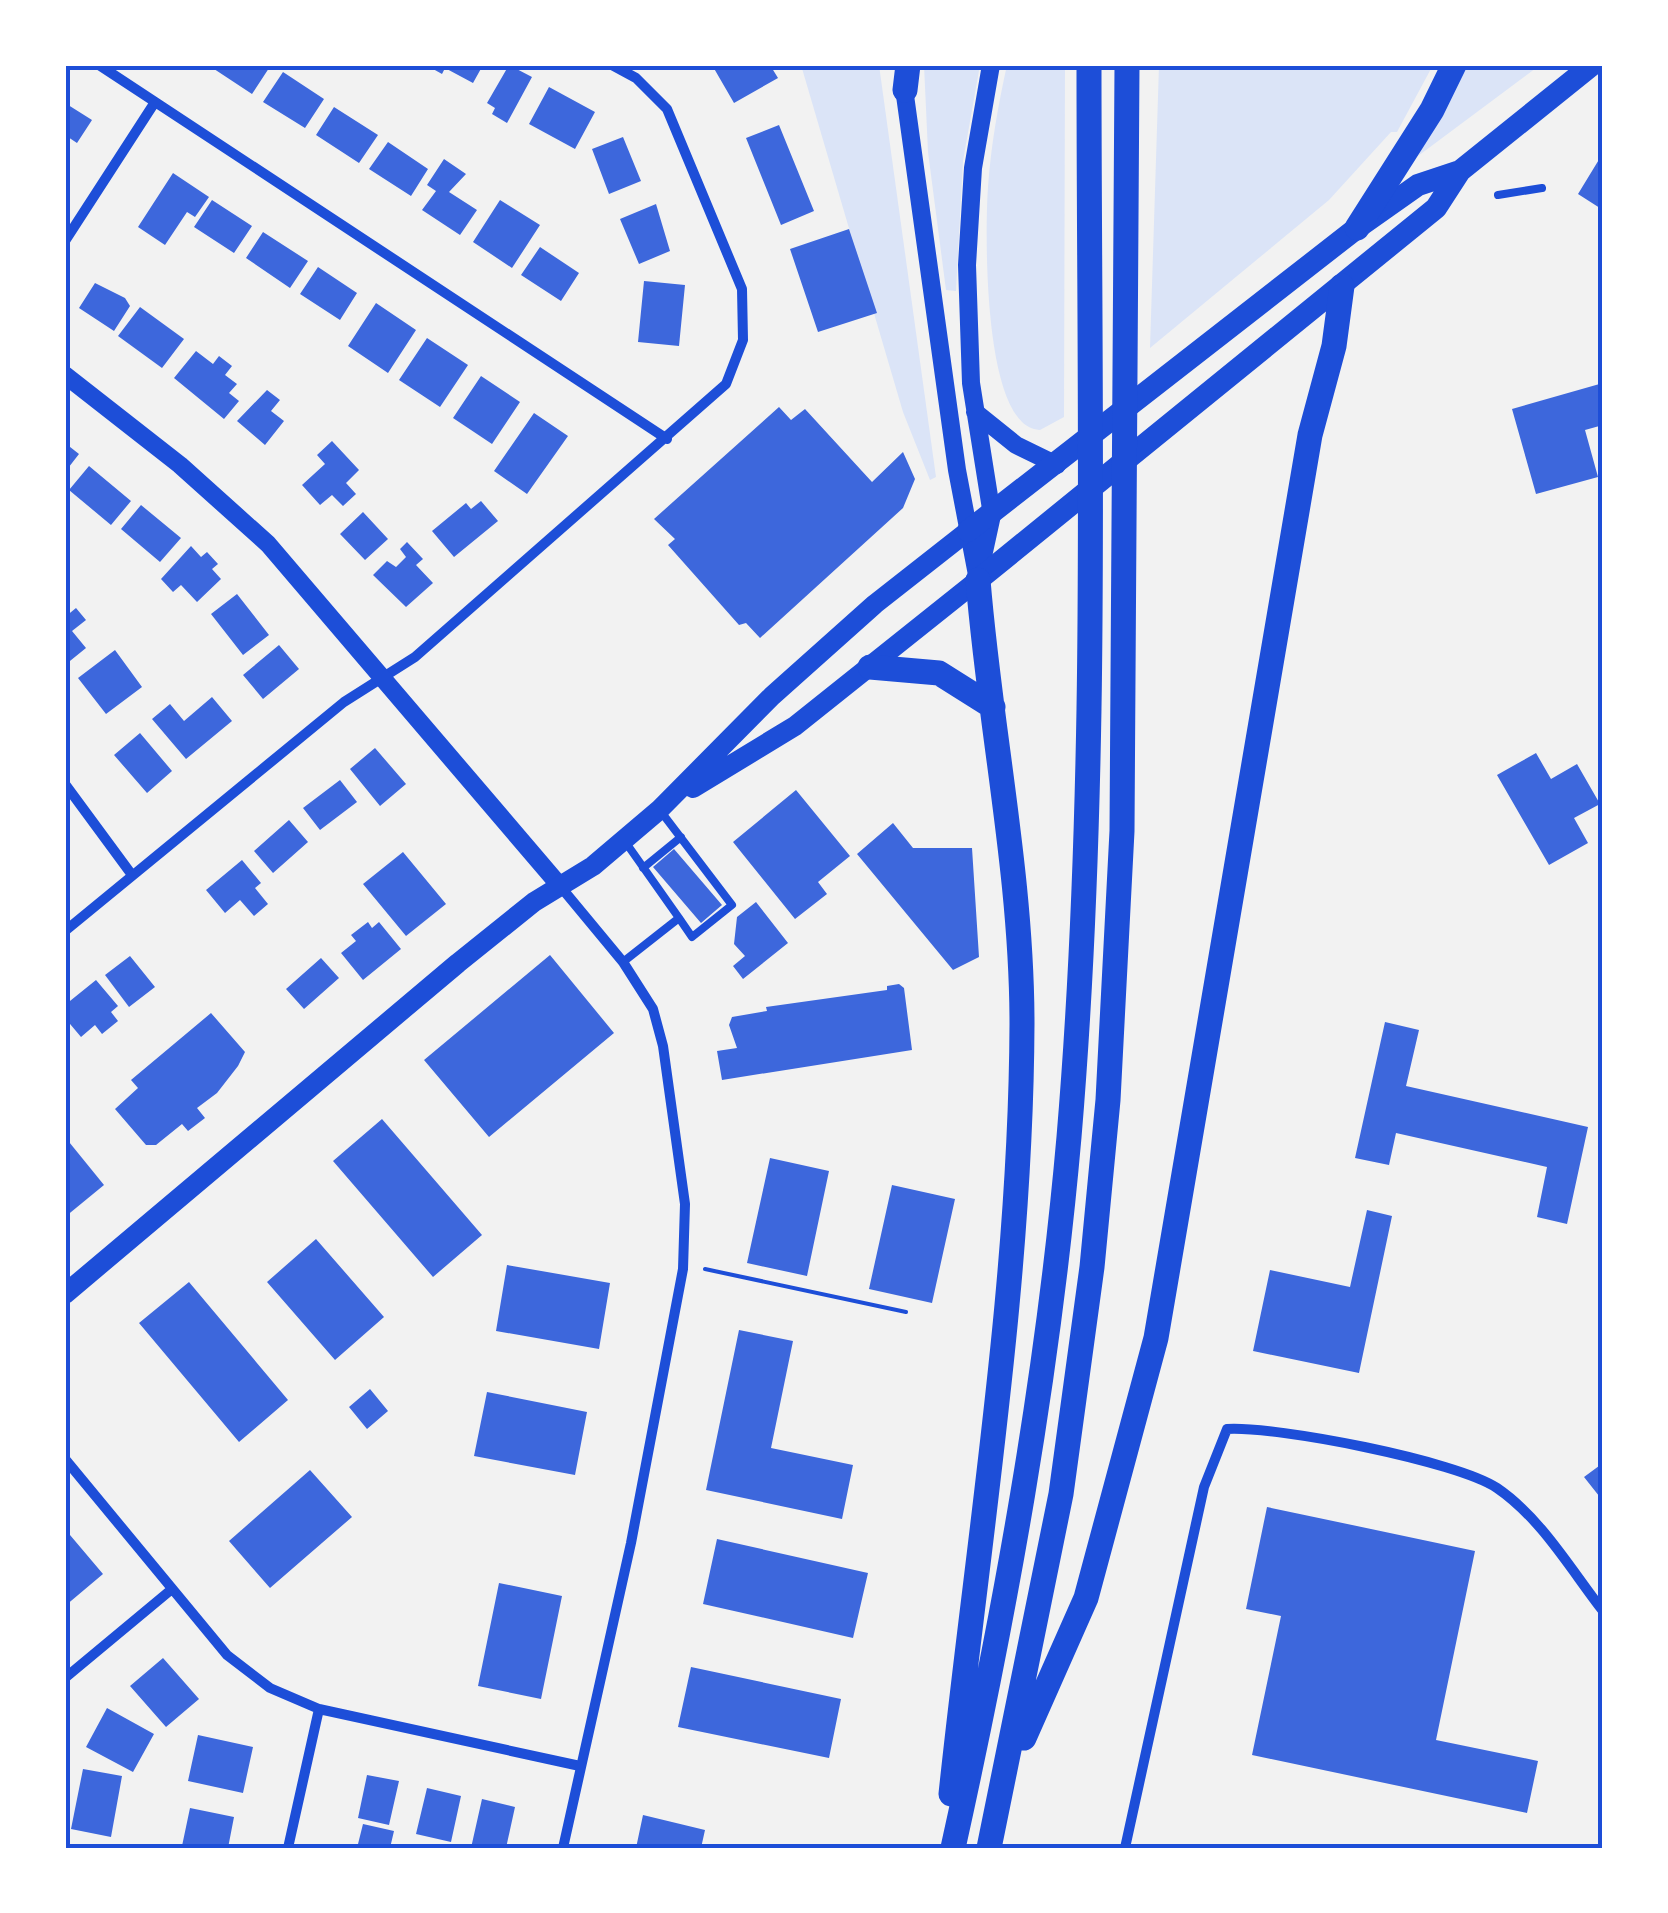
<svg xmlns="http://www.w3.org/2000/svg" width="1668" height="1913" viewBox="0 0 1668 1913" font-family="Montserrat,sans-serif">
<rect width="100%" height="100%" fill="#f2f2f2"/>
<path fill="#dbe4f7" d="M801,65H879L936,477L930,480L903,412Z
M924,65H980L963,161L956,291L946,290L928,152Z
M1007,65H1065L1064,417L1040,430C982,429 985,229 988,187C991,145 998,106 1007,65Z
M1159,65H1433L1397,132H1391L1329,200L1150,348Z
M1467,65H1540L1418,156Z"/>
<path fill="#3d67dc" d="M208,65H271L252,94Z
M426,65H483L473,83L445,68L442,74Z
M509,65L532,77L507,123L492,114L495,108L487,103Z
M712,65H770L778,78L734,103Z
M283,72L324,99L305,128L263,102Z
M549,87L595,112L575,149L529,124Z
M65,103L92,120L77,143L68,137L65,140Z
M334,107L378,135L359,163L316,135Z
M779,125L814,211L781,225L746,138Z
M623,137L641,181L609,194L592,149Z
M388,142L428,169L411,196L369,169Z
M1603,153V210L1578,194Z
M444,159L466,174L449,192L477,210L460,235L422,210L436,191L427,185Z
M173,173L209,197L195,217L187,212L165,245L138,227Z
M212,200L252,226L234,253L194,227Z
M500,200L540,225L512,268L473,242Z
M656,204L670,251L639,264L620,219Z
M849,229L877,313L818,332L790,249Z
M263,232L308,261L290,288L246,258Z
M540,247L579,273L561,301L521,275Z
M318,267L357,293L340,320L300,294Z
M644,281L685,285L679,346L638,342Z
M95,283L125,298L130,306L114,331L79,308Z
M376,303L416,330L388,373L348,346Z
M140,307L184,339L162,368L118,336Z
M427,338L468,365L440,407L399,380Z
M196,351L213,364L219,356L232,366L225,375L237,384L229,393L239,401L224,419L174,378Z
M481,376L520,402L492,444L453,418Z
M1603,383V425L1585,430L1598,477L1536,494L1512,409Z
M267,390L280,400L271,411L284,421L265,445L237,421Z
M779,407L791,420L805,409L872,482L903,452L915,479L903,508L760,638L746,623L739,625L668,545L675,539L654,519Z
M534,413L568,436L527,494L494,471Z
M332,441L359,470L346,483L356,494L343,506L332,495L320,505L302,485L325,464L317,455Z
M65,443L79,454L65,472Z
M89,466L131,501L111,525L69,490Z
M481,501L498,521L454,557L432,531L466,503L471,509Z
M141,505L181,538L160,562L121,529Z
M363,512L388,539L365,560L340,534Z
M407,542L423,559L416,565L433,583L406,607L373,575L387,561L396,567L406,557L400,549Z
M191,546L201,557L207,552L218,564L212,569L221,579L197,602L181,585L173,592L161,579Z
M237,594L269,635L243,655L211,614Z
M76,608L86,620L72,631L86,648L65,665V617Z
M279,645L299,669L263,699L243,675Z
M115,650L142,687L106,714L78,678Z
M212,697L232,721L186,759L152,719L170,704L184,721Z
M140,733L172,771L147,793L114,755Z
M375,748L406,784L380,806L350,769Z
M1536,753L1551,779L1577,764L1600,804L1574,818L1588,843L1549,865L1497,775Z
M340,780L357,802L320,830L303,808Z
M796,790L850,856L818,882L827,894L795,919L733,842Z
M289,820L308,842L273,873L254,851Z
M893,823L913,848H972L979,957L953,970L857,854Z
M674,849L722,905L701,923L653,867Z
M403,852L446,904L406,936L363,884Z
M242,860L261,883L255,888L268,904L254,916L240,900L225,913L206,890Z
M756,902L788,943L743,979L733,966L745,956L734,944L737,917Z
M368,922L372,928L379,922L401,949L363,980L341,953L356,941L351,935Z
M550,955L614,1033L489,1137L424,1060Z
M130,956L155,987L129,1007L105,975Z
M321,958L339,978L304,1009L286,989Z
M96,980L118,1006L111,1012L118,1021L102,1034L95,1025L81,1037L65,1018V1005Z
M899,984L904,988L912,1050L722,1080L717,1051L737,1048L729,1025L732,1017L767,1011L766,1007L887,990V986Z
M211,1013L245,1052L238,1066L217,1093L197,1108L205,1118L188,1131L182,1124L156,1145H146L115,1109L138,1088L131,1080Z
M1385,1022L1419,1030L1406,1086L1588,1127L1567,1224L1537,1217L1547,1167L1396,1133L1389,1165L1355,1158Z
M382,1119L482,1235L433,1277L333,1161Z
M65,1137L104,1185L65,1217Z
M770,1158L829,1171L807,1276L747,1263Z
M892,1185L955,1199L932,1303L869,1289Z
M1367,1210L1392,1216L1359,1373L1253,1351L1270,1270L1350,1287Z
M316,1239L384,1317L335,1360L267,1282Z
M507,1265L610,1283L599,1349L496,1331Z
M189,1282L288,1400L239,1442L139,1323Z
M739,1330L793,1341L771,1448L853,1465L842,1519L706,1490Z
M370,1389L388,1411L367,1429L349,1407Z
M487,1392L587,1412L575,1475L474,1456Z
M1603,1463V1501L1584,1477Z
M310,1470L352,1517L270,1588L229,1541Z
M1267,1507L1475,1551L1436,1740L1538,1761L1527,1813L1252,1755L1281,1616L1246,1609Z
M70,1535L103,1574L65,1606V1539Z
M717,1539L868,1573L853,1638L703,1604Z
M499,1583L562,1596L541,1699L478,1686Z
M163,1658L199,1699L166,1727L130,1686Z
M691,1667L841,1699L829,1758L678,1727Z
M107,1708L154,1734L133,1772L86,1747Z
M198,1735L253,1747L243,1793L188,1781Z
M83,1769L122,1776L111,1837L71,1829Z
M367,1775L399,1781L389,1825L358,1818Z
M427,1788L461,1796L451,1842L416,1834Z
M482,1799L515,1807L506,1848H471Z
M190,1808L234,1817L228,1848L182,1846Z
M643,1815L705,1830L701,1848H636Z
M363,1824L394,1831L390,1848H357Z"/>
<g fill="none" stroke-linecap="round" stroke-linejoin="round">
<path stroke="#1d4ed8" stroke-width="4" d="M705,1269L906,1312"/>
<path stroke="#1d4ed8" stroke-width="8" d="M1498,195L1542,188
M624,840L679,918
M643,868L681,837
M623,962L679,918L692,937L732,905L662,813"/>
<path stroke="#1d4ed8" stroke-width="10" d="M99,65L667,439
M65,241L155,102
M65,784L132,875
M560,886L623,962L653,1009L663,1046L685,1204L683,1269L631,1543L563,1848
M65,931L344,702L415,657L726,384L743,340L742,289L667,109L636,78L612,65
M65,1459L227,1655L270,1688L319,1709L580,1766
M65,1678L172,1589
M288,1848L319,1709
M1125,1848L1204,1487L1227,1429C1277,1426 1457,1461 1497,1488C1541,1518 1571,1570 1603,1611"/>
<path stroke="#1d4ed8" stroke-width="18" d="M903,81L957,470L978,580
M65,375L180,465L268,544L560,886
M975,412L1016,445L1057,465
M980,570L992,515L971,383L967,265L973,168L991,65"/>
<path stroke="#1d4ed8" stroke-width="20" d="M693,788L795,726L978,580
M65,1294L458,963L534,902L593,866L659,810L772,696L875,604L968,531"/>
<path stroke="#1d4ed8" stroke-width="22" d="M968,531L1357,228L1418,185L1460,171
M978,580L1436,208L1460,171L1592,65"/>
<path stroke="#1d4ed8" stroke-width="25" d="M905,90L908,65
M1357,228L1432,110L1454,65
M870,667L939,673L993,707
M1024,1738L1086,1598L1156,1338L1310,435L1334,346L1342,286
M951,1794C978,1539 1021,1281 1022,1024C1022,874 990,729 978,580
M953,1848C1005,1613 1048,1377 1069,1137C1099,781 1089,422 1089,65
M989,1848L1061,1494L1092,1267L1108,1100L1122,831L1127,65"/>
</g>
<rect width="1668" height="1913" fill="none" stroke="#ffffff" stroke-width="135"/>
<rect x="68" y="68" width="1532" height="1778" fill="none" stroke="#1d4ed8" stroke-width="4"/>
</svg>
